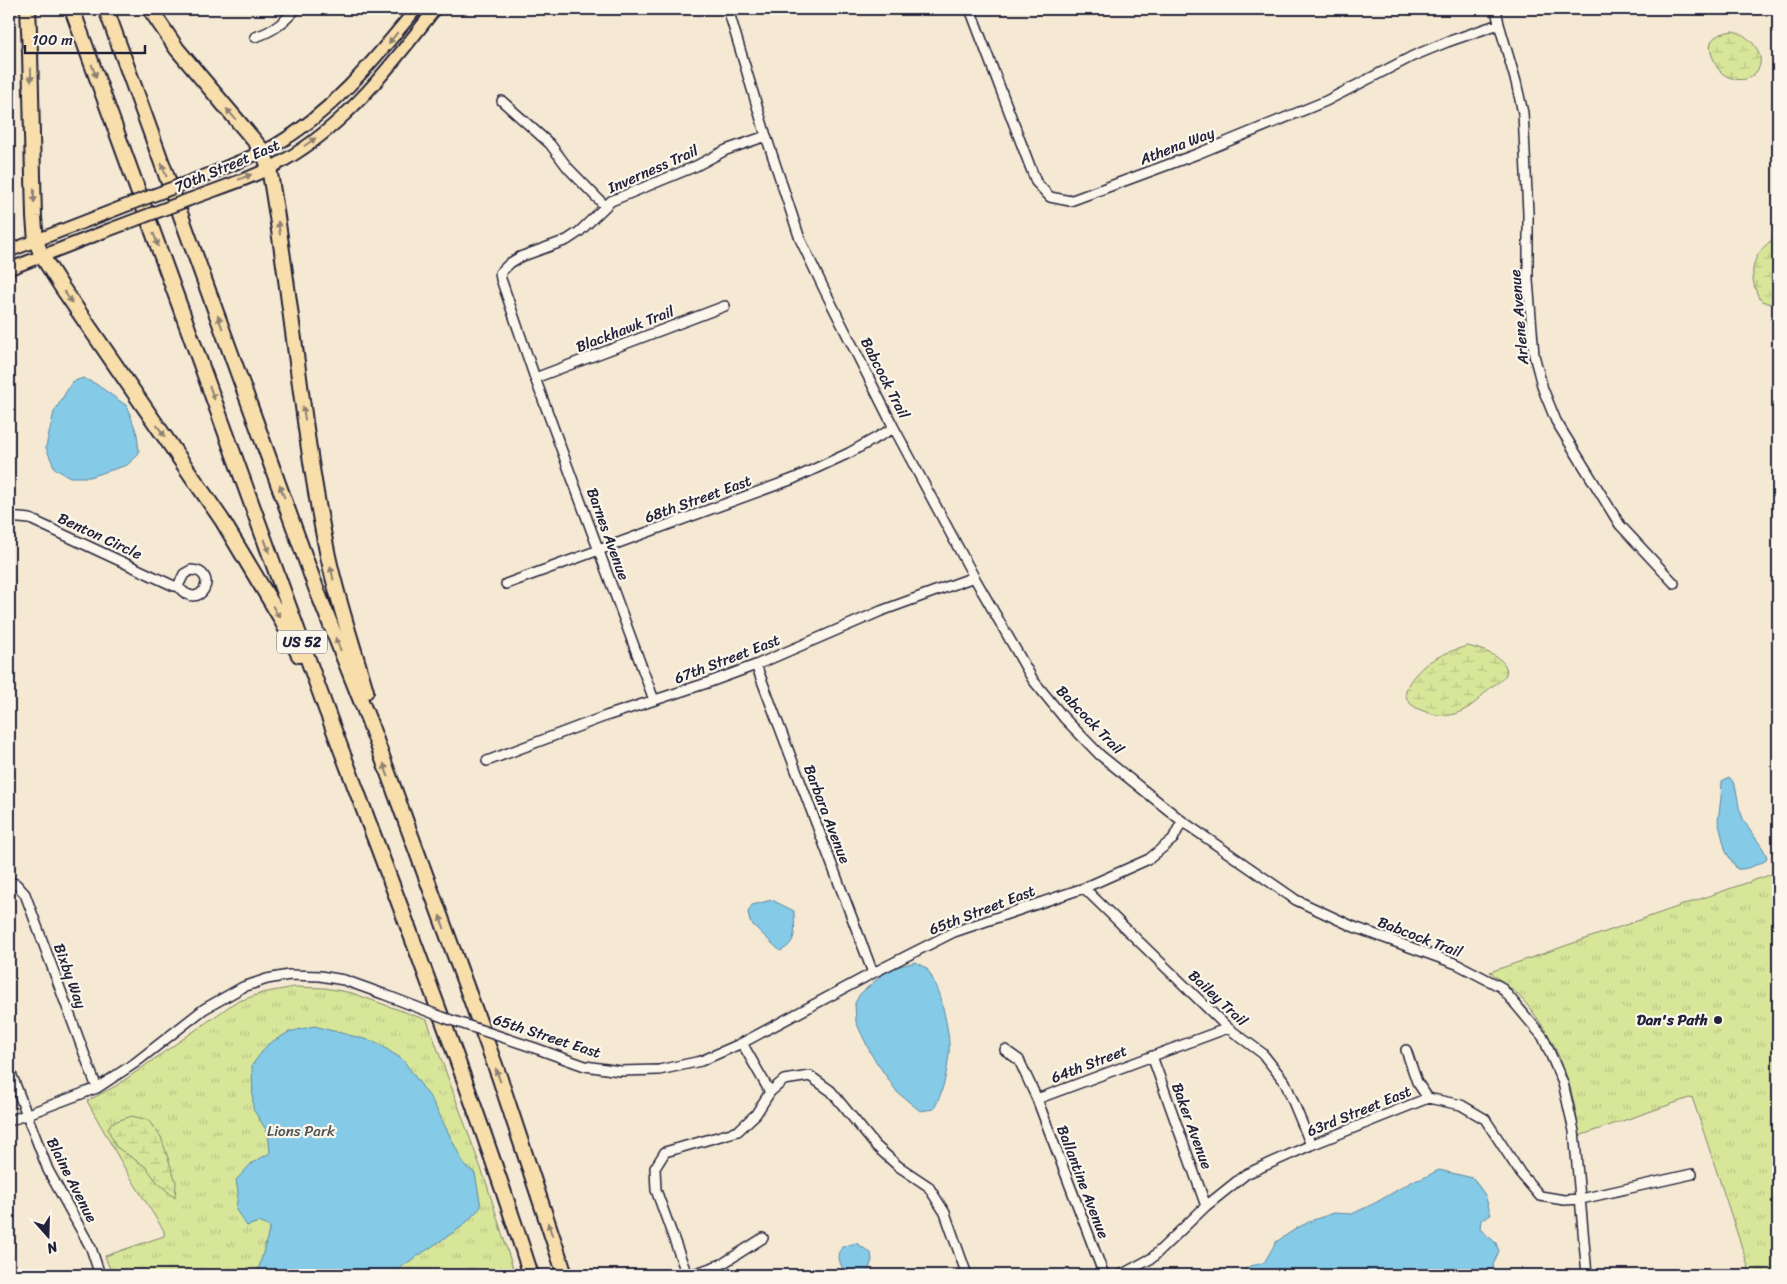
<svg xmlns="http://www.w3.org/2000/svg" width="1787" height="1284" viewBox="0 0 1787 1284" font-family="Sriracha,sans-serif">
<defs>
<pattern id="grass-tufts" width="24" height="20" patternUnits="userSpaceOnUse" patternTransform="scale(1.25)"><rect width="24" height="20" fill="#d8e69a"/><path d="M3 7l-1-3M5 7V3M7 7l1-3M15 17l-1-3M17 17v-4M19 17l1-3" fill="none" stroke="#b9c586"/></pattern>
<pattern id="wetland-marsh" width="20" height="14" patternUnits="userSpaceOnUse" patternTransform="scale(1.25)"><rect width="20" height="14" fill="#d8e69a"/><path d="M1 5h8M5 5V1M11 12h8M15 12V8" fill="none" stroke="#b9c586"/></pattern>
</defs>
<rect width="100%" height="100%" fill="#f5e9d3"/>
<filter id="ink" filterUnits="userSpaceOnUse"><feTurbulence type="fractalNoise" baseFrequency=".02" numOctaves="2"/><feDisplacementMap in="SourceGraphic" scale="10" xChannelSelector="R" yChannelSelector="G"/><feConvolveMatrix kernelMatrix="1 2 1 2 8 2 1 2 1" color-interpolation-filters="sRGB"/></filter>
<g filter="url(#ink)">
<path fill="url(#grass-tufts)" stroke="#7d846a" d="M1778,872V1275H1751L1692,1097L1579,1136C1574,1085 1557,1039 1523,1000C1513,989 1501,981 1490,972Z
M294,987L325,988L352,993L427,1020L487,1185L515,1275H112L105,1256L164,1236V1231L124,1167L87,1101L116,1086L234,1003L262,993Z"/>
<path fill="url(#wetland-marsh)" stroke="#7d846a" d="M1733,31C1752,35 1772,61 1752,76C1744,83 1727,79 1720,71C1716,67 1715,62 1713,58C1705,39 1716,34 1733,31Z
M1778,236V306C1773,304 1764,303 1760,299C1757,296 1757,292 1755,288C1748,265 1758,248 1778,236Z
M1467,646C1478,648 1511,658 1506,674C1503,681 1494,684 1489,689C1485,692 1482,696 1478,700C1466,711 1450,719 1433,714C1425,712 1408,707 1406,696C1403,685 1422,666 1431,661C1442,654 1454,650 1467,646Z
M132,1116L148,1120L161,1137L176,1182L175,1198L157,1182L146,1167L116,1147L108,1129L111,1123Z"/>
<path fill="#85cae6" stroke="#5d87a2" d="M83,378L96,384L127,406L137,434L139,452L137,456L127,465L90,477H70L55,469L46,448L47,442L54,412L72,382Z
M1729,777C1739,786 1736,801 1741,813C1746,830 1761,841 1767,857L1765,861C1756,865 1746,870 1737,869L1726,852L1718,821L1721,798L1722,781Z
M772,900L794,911C794,928 799,943 780,951L750,922L748,912L752,905Z
M916,962C919,964 924,966 926,968C939,983 951,1034 949,1053C947,1073 943,1092 934,1109L920,1111L897,1092L871,1054L856,1022L855,1003L860,994L889,969Z
M314,1026L376,1042L403,1060L432,1100L465,1166L475,1173L481,1207L463,1226L389,1275H257L270,1227L259,1222L247,1226L236,1210L238,1192L236,1180L252,1163L270,1153L268,1133L253,1109L252,1065L268,1044L289,1032Z
M1439,1170L1473,1178L1485,1195L1491,1215L1481,1220L1480,1229L1496,1243L1499,1251L1493,1265L1495,1273L1502,1275H1237L1250,1266L1264,1263L1276,1242L1297,1228L1313,1220L1334,1213L1352,1214L1375,1203L1413,1181L1421,1179Z
M856,1243L871,1253L872,1260L867,1275H848C840,1266 836,1258 842,1247Z"/>
<g fill="none" stroke-linecap="round" stroke-linejoin="round">
<defs>
<path id="minor" d="M728,9L766,136L800,239L824,289L894,428L974,577L1033,680L1064,718L1100,755L1182,821L1296,900L1354,927L1457,964L1501,987L1543,1037L1563,1083L1574,1131L1587,1275
M970,9L1036,182L1050,197L1070,201L1197,154L1326,101L1413,56L1447,42L1499,24
M1496,9L1499,24L1516,82L1523,113L1528,213V280L1534,355L1543,389L1556,421L1620,525L1674,583
M255,37C274,31 283,23 296,9
M502,101L550,144L568,168L605,206
M535,378L725,306
M9,517L30,519L174,586H178
M191,570C221,571 200,615 178,586L184,574Z
M506,584L793,479L849,453L894,428
M756,665L873,973
M654,700L535,378L501,279L500,273L510,263L520,257L567,240L579,232L611,201L696,166L726,150L766,136
M487,761L606,716L707,683L756,665L881,611L974,577
M9,882L16,884L25,894L97,1088
M1084,888L1228,1028L1262,1053L1285,1082L1311,1145
M742,1043L770,1092
M535,1048L585,1066L620,1071L659,1070L701,1061L742,1043L873,973L954,932L1084,888L1149,859L1173,839L1182,821
M1005,1050L1019,1060L1037,1099L1104,1275
M1406,1050L1417,1082L1428,1098
M1152,1056L1206,1206
M9,1068L48,1170L91,1248L100,1275
M1037,1099L1228,1028
M9,1121L97,1088L135,1063L204,1009L243,987L267,979L289,975L320,976L344,980L383,994
M687,1275L656,1190L655,1168L665,1152L738,1131L756,1114L770,1092L784,1080L810,1076L831,1091L875,1145L898,1166L928,1186L945,1213L967,1275
M691,1275L722,1264L763,1238
M1121,1275L1152,1258L1206,1206L1246,1174L1311,1145L1428,1098L1461,1105L1485,1119L1521,1174L1540,1196L1564,1200L1581,1199L1692,1174"/>
<path id="major" d="M215,172C234,163 255,156 274,146C333,112 374,60 416,9
M188,200C219,188 254,178 283,161C347,125 391,65 435,9
M9,251L130,204
M9,269L106,231"/>
<path id="highway" d="M28,9L30,52L34,217L36,241L42,256L63,289L222,520L280,617L299,655
M72,9C157,242 240,476 326,709C396,897 470,1084 531,1275
M106,9L316,588L369,721L499,1076L565,1275
M150,9L177,49L263,151L269,168C292,297 301,428 328,556C338,602 353,646 366,691"/>
</defs>
<use href="#minor" stroke="#22223b" stroke-width="12"/>
<use href="#major" stroke="#22223b" stroke-width="15"/>
<use href="#highway" stroke="#22223b" stroke-width="18"/>
<use href="#minor" stroke="#fbf7ec" stroke-width="9"/>
<use href="#major" stroke="#f8deab" stroke-width="11"/>
<use href="#highway" stroke="#f8deab" stroke-width="14"/>
<defs>
<path id="minor-bridge" d="M383,994L445,1018L535,1048"/>
<path id="major-bridge" d="M130,204L215,172
M106,231L188,200"/>
</defs>
<use href="#minor-bridge" stroke="#22223b" stroke-width="12" stroke-linecap="butt"/>
<use href="#major-bridge" stroke="#22223b" stroke-width="15" stroke-linecap="butt"/>
<use href="#minor-bridge" stroke="#fbf7ec" stroke-width="9"/>
<use href="#major-bridge" stroke="#f8deab" stroke-width="11"/>
</g>
<defs><path id="oneway-solid" d="M-6-.8H1V-3.2L6.5 0L1 3.2V.8H-6Z" transform="scale(1.25)"/></defs>
<g fill="#8d8073">
<use href="#oneway-solid" transform="translate(393 38) rotate(129)"/>
<use href="#oneway-solid" transform="translate(94 71) rotate(70)"/>
<use href="#oneway-solid" transform="translate(31 75) rotate(89)"/>
<use href="#oneway-solid" transform="translate(231 114) rotate(-131)"/>
<use href="#oneway-solid" transform="translate(310 142) rotate(-35)"/>
<use href="#oneway-solid" transform="translate(164 170) rotate(-110)"/>
<use href="#oneway-solid" transform="translate(245 177) rotate(-22)"/>
<use href="#oneway-solid" transform="translate(34 196) rotate(89)"/>
<use href="#oneway-solid" transform="translate(279 228) rotate(-99)"/>
<use href="#oneway-solid" transform="translate(156 240) rotate(70)"/>
<use href="#oneway-solid" transform="translate(68 297) rotate(55)"/>
<use href="#oneway-solid" transform="translate(220 322) rotate(-110)"/>
<use href="#oneway-solid" transform="translate(212 393) rotate(70)"/>
<use href="#oneway-solid" transform="translate(304 413) rotate(-99)"/>
<use href="#oneway-solid" transform="translate(161 431) rotate(55)"/>
<use href="#oneway-solid" transform="translate(282 491) rotate(-110)"/>
<use href="#oneway-solid" transform="translate(267 546) rotate(70)"/>
<use href="#oneway-solid" transform="translate(332 573) rotate(-102)"/>
<use href="#oneway-solid" transform="translate(276 612) rotate(60)"/>
<use href="#oneway-solid" transform="translate(338 644) rotate(-112)"/>
<use href="#oneway-solid" transform="translate(386 770) rotate(-110)"/>
<use href="#oneway-solid" transform="translate(442 922) rotate(-110)"/>
<use href="#oneway-solid" transform="translate(498 1075) rotate(-110)"/>
<use href="#oneway-solid" transform="translate(550 1229) rotate(-108)"/>
</g>
</g>
<circle fill="#22223b" stroke="#fbf7ec" stroke-width="2" cx="1718" cy="1020" r="5"/>
<g text-anchor="middle" stroke-width="4.5" stroke-linejoin="round" paint-order="stroke">
<rect fill="#fbf7ec" stroke="#636270" stroke-width="1" x="277" y="630.5" width="50" height="23" rx="4"/>
<g font-size="14" font-weight="bold" fill="#22223b">
<text x="302" y="647">US 52</text>
</g>
<g font-size="15" fill="#22223b" stroke="#fbf7ec">
<text transform="translate(1177 146) rotate(-21)" y="5">Athena Way</text>
<text transform="translate(227 166) rotate(-23)" y="5">70th Street East</text>
<text transform="translate(653 169) rotate(-24)" y="5">Inverness Trail</text>
<text transform="translate(1519 317) rotate(-95)" y="5">Arlene Avenue</text>
<text transform="translate(625 329) rotate(-21)" y="5">Blackhawk Trail</text>
<text transform="translate(885 378) rotate(63)" y="5">Babcock Trail</text>
<text transform="translate(698 499) rotate(-20)" y="5">68th Street East</text>
<text transform="translate(608 534) rotate(70)" y="5">Barnes Avenue</text>
<text transform="translate(100 536) rotate(25)" y="5">Benton Circle</text>
<text transform="translate(727 659) rotate(-21)" y="5">67th Street East</text>
<text transform="translate(1090 720) rotate(46)" y="5">Babcock Trail</text>
<text transform="translate(827 814) rotate(69)" y="5">Barbara Avenue</text>
<text transform="translate(982 910) rotate(-21)" y="5">65th Street East</text>
<text transform="translate(1420 937) rotate(21)" y="5">Babcock Trail</text>
<text transform="translate(70 976) rotate(70)" y="5">Bixby Way</text>
<text transform="translate(1218 998) rotate(43)" y="5">Bailey Trail</text>
<text transform="translate(547 1036) rotate(18)" y="5">65th Street East</text>
<text transform="translate(1089 1064) rotate(-21)" y="5">64th Street</text>
<text transform="translate(1359 1111) rotate(-22)" y="5">63rd Street East</text>
<text transform="translate(1192 1126) rotate(70)" y="5">Baker Avenue</text>
<text transform="translate(72 1180) rotate(63)" y="5">Blaine Avenue</text>
<text transform="translate(1083 1182) rotate(69)" y="5">Ballantine Avenue</text>
</g>
<g font-size="15" font-weight="bold" fill="#22223b" stroke="#fbf7ec" text-anchor="end">
<text x="1708" y="1025">Dan's Path</text>
</g>
<g font-size="15" fill="#505353" stroke="#fbf7ec">
<text x="301" y="1136">Lions Park</text>
</g>
</g>
<rect width="1787" height="1284" fill="none" stroke="#fbf7ec" stroke-width="30"/>
<rect x="15" y="15" width="1757" height="1254" fill="none" stroke="#22223b" stroke-width="2" filter="url(#ink)"/>
<g transform="translate(48 1236) rotate(160)" stroke="#fbf7ec" stroke-width="4" paint-order="stroke">
<path d="M0-4L9 19L0 12L-9 19Z" fill="#22223b"/>
<text y="-8" font-size="14" font-weight="bold" text-anchor="middle" fill="#22223b">N</text>
</g>
<path d="M25 45v8h120v-8" fill="none" stroke="#22223b" stroke-width="2.5"/>
<text x="32" y="45" font-size="15" fill="#22223b" stroke="#fbf7ec" stroke-width="4" paint-order="stroke">100 m</text>
</svg>
